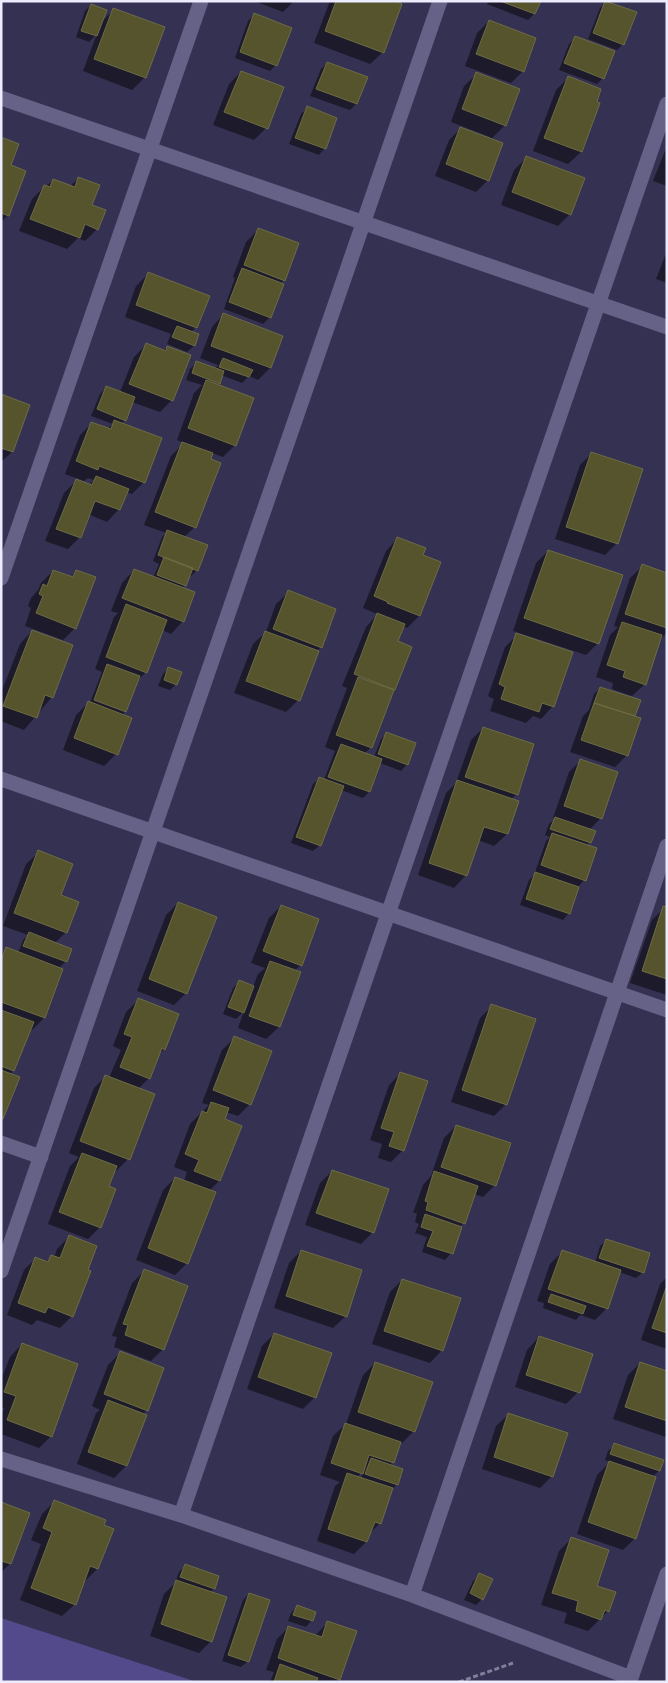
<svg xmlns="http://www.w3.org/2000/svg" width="668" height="1683" viewBox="0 0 668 1683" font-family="Manrope,sans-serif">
<rect width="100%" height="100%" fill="#353152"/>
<path fill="#534a8b" d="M1,1618L197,1682H1Z"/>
<path fill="#0007" fill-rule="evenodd" d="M254,1H294L283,12Z
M330,1H400L398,3L383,52L370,64L314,43Z
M488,1H539L534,14L528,20L487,4Z
M606,2L623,44L617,50L588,39L600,8Z
M91,5L100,23L114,10L163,28L144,78L132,90L83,71L97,34L89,42L76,37L85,11Z
M254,15L276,65L270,71L235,58L248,21Z
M489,21L523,71L511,83L465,66L477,33Z
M575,38L603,78L597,84L559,70L569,44Z
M327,63L366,78L356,104L350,110L310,96L321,69Z
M241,72L266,128L254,140L213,125L229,84Z
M477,74L505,125L491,139L488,180L476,192L435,176L449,140L461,128L490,139V137L451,122L464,86Z
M568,78L599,104L581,152L568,164L533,151L556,90Z
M307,108L325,148L319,155L289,144L301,114Z
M1,138L9,166L8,215L1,222Z
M667,146V186L653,181Z
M526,158L570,214L558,226L501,205L514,170Z
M79,178L97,229L85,241L78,238L67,249L19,231L32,199L44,187H46L53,180L70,186Z
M258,230L284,280L280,284L270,317L263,324L224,309L235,278L233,277L246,242Z
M667,251V283L656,279Z
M148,274L196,327L191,332L198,334L194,346L187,352L167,344L171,334L125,317L136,286Z
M224,314L282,336L270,368L258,380L249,376L242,383L221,375L217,385L235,445L223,457L212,453L195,527L184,537L197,570L191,576L189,575L185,585L182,588L183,621L171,634L162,630L146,672L137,681L125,712L122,715L116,754L104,766L63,750L76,715L88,703H90L102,672L95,669L114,617L118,613L111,611L122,583L134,570L153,578L159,564L153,561L162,537L166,533L144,525L171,456L184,443L177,440L194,393L202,385L186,380L190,369L197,362L215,369L218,365L200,358L212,327Z
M146,345L163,351L168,347L172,400L160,412L132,402L125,420L121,424L144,482L132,494L126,492L119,509L107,522L88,514L80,537L68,549L45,541L64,493L76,481L89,485L94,480L88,478L84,481L65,474L80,435L92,423L107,429L113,424L91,416L100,394L106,387L120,392L134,357Z
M1,395L29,406L12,452L1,462Z
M592,453L617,543L605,555L555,539L580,465Z
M398,538L422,556L440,563L419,616L407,628L402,626L396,642L410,647L371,747L364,754L374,757L381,739L387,733L407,764L401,771L380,763L369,792L363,798L341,790L320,845L313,851L291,843L313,784L320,778L324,780L335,751L325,747L347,688L342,686L366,627L376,616L377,614L363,608L386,551Z
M548,551L598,643L586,655L513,631L536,563Z
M643,566L667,574V633L659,640L645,684L632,696L612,689L613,683L596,677L610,635L618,627L614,626L630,578Z
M53,571L70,578L76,572L75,628L63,640L25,626L31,608L28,606L31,598L38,590L41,583Z
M289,592L321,647L318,650L298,700L286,712L234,693L253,644L266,632L276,604Z
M32,631L52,697L24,730L1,721V693L20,644Z
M517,635L553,706L541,719L533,716L526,723L490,711L494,699L488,696L505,647Z
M169,668L176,684L170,690L158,686L163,674Z
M600,688L634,715L627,755L615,767L570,752L583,716L589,710L594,694Z
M483,728L517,794L511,799L507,834L494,846L478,840L466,875L454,888L418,875L446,793L456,783L471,740Z
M581,760L601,818L589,830L590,842L586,846L584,880L578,887L569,913L563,920L520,905L529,880L537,872H535L546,841L550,837L545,835L549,824L555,819L553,818L569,772Z
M39,852L60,896L66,932L55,943L66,961L59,968L44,1018L32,1030L30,1029L13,1071L10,1074L1,1119V954L6,949L18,953L23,940L28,935L3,926L26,864Z
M178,903L186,993L174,1005L137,991L166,915Z
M281,906L301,965L294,971L300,973L279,1027L266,1039L238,1028L244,1011L236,1019L223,1014L233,988L239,982L253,987L258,974L265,968L251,963L269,918Z
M664,908L667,909V995L630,983L652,920Z
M138,1000L177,1014L164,1049L158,1055L149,1078L138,1089L128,1159L116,1171L114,1170L108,1187L100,1227L88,1239L48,1224L70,1166L79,1157L69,1153L94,1088L106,1076L109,1078L121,1050L113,1046L126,1012Z
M492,1006L506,1104L494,1116L451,1102L480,1018Z
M234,1038L250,1104L238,1116L226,1112L223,1120L219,1181L209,1191L187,1263L175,1275L136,1260L163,1190L175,1178L184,1181L187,1172L174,1167L190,1124L209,1105L202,1103L222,1050Z
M401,1073L403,1150L391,1162L378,1158L382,1144L370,1140L389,1085Z
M456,1126L495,1185L483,1197L474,1194L464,1223L459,1227L451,1253L445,1260L422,1252L427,1237L415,1233L419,1224L415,1222L417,1213H413L423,1185L431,1176L444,1138Z
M332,1171L373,1232L361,1244L305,1225L320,1183Z
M69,1237L72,1316L60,1328L37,1320L32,1325L7,1315L24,1270L36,1258L46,1262L51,1257L54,1258L57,1249Z
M607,1240L643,1272L636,1278L619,1272L607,1308L595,1320L580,1315L576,1320L543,1308L544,1303L537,1301L550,1264L562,1252L595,1263L600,1246Z
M301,1251L346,1316L333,1328L274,1308L289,1263Z
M144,1271L163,1349L151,1361L114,1347L117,1337L112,1336L132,1283Z
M667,1277V1349L641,1340L660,1284Z
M402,1280L442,1350L430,1363L372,1344L390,1292Z
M274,1334L315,1397L303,1409L247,1389L262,1346Z
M539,1337L578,1392L566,1404L515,1387L527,1350Z
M22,1344L51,1436L39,1448L1,1434V1416L4,1408L1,1407V1380L10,1357Z
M120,1353L162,1369L146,1411L143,1414L145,1415L126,1466L114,1478L77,1464L96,1413L100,1410L92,1406L108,1365Z
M375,1363L414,1431L402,1443L400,1442L393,1462L390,1466L397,1484L392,1489L380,1523L369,1534L366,1542L354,1554L317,1541L335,1486L340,1482L320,1475L333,1436L346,1424L363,1375ZM363,1471L361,1479L357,1477Z
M640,1363L667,1372L666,1437L613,1419L628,1375Z
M509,1414L552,1476L540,1488L482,1469L496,1426Z
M615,1445L659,1471L652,1477L635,1538L623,1550L577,1534L597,1475L610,1462L605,1460L608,1451Z
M54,1502L112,1530L97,1569L85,1581L83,1580L75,1604L62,1616L20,1600L41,1544L31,1540L42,1514Z
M1,1503L29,1514L10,1564L1,1572Z
M572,1538L608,1611L588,1631L564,1623L567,1613L541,1605L559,1551Z
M185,1566L214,1588L210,1593L211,1641L199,1653L150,1636L164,1594L175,1583L179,1572Z
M480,1575L482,1599L476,1605L464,1600L473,1581Z
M249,1594L248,1661L241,1667L222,1661L243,1600Z
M297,1607L312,1620L306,1627L288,1621L291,1613Z
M327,1623L339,1679L336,1682H270L274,1672L266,1670L277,1639L289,1627L315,1636Z"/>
<path fill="#55542d" stroke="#6d6c44" d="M336,1H396L402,4L384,53L325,31Z
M500,1H541L535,14Z
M605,1L637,12L624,45L593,33Z
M91,4L107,10L97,36L81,31Z
M113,8L165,27L146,78L94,59Z
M254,13L292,28L277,66L240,52Z
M489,20L536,38L524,72L476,54Z
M575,36L615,51L604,79L564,63Z
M327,62L368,77L357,104L316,89Z
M241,71L284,87L268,129L224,112Z
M476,72L520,89L506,126L462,109Z
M568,76L601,89L597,102L600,103L582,152L544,138Z
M307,106L337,118L326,149L295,138Z
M460,127L503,143L489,181L446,164Z
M1,137L19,144L11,165L26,171L9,216L1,213Z
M526,156L585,178L571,215L512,192Z
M78,177L100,185L92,205L106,210L98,230L85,224L80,238L30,219L44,185L50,187L53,179L75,187Z
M258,228L299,243L285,281L244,265Z
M242,268L284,284L271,318L229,302Z
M148,272L210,296L197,328L136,305Z
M223,313L283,336L271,368L211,346Z
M177,326L199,334L195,346L172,337Z
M146,343L166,351L167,346L191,355L173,401L129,384Z
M223,358L253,370L249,377L219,367Z
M196,361L224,371L220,384L192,373Z
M206,380L254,398L236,446L188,428Z
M106,386L135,397L126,421L97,409Z
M1,394L30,405L13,452L1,448Z
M114,420L162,438L145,483L99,466L98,470L76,461L91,422L111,429Z
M182,442L213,453L211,459L221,463L196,528L155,512Z
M591,452L643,469L618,544L566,527Z
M96,476L129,489L120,510L95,501L81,538L56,529L76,479L92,485Z
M167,530L208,545L198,571L158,555Z
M397,537L426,548L423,555L441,562L420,616L387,603L388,602L374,596Z
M548,550L623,575L599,644L524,618Z
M164,557L193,568L186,586L157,575Z
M642,564L667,573V628L625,614Z
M134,569L195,592L184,622L122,598Z
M53,570L73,577L76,570L96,577L76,629L36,613L43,596L39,594L43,584L47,586Z
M288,590L336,609L322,648L273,629Z
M126,604L167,620L147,673L106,657Z
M377,613L405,624L398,641L412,647L395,690L354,674Z
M622,622L662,635L646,685L623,677L625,671L607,665Z
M32,630L73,645L53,698L45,695L37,718L3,706Z
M265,631L319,651L300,701L246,681Z
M516,633L573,652L554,707L542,703L539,712L501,699L505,687L499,684Z
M107,664L140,676L126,712L94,700Z
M168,667L182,672L177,685L164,680Z
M358,677L394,690L372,748L336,735Z
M600,687L641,700L635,716L594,703Z
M88,701L132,718L118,755L74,738Z
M594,703L641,718L628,756L581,740Z
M483,727L534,744L518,795L465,777Z
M386,732L416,743L408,765L378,754Z
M341,744L382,759L370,792L328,777Z
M580,759L618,772L602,819L564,806Z
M319,777L344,786L321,846L296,837Z
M457,780L519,801L508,834L484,827L467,876L429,863Z
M555,817L596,831L591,843L550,829Z
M552,833L597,848L586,881L541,865Z
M38,850L73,864L61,895L79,902L67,933L14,913Z
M535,872L579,887L570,914L526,899Z
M178,902L217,917L187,994L149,979Z
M281,905L319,919L302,966L263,951Z
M663,906L667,907V979L642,971Z
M29,932L72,949L67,962L23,946Z
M6,947L63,969L45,1018L1,1002V960Z
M270,961L301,972L280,1027L249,1016Z
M239,980L254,986L244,1013L228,1007Z
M138,998L179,1014L165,1050L162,1048L150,1079L120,1067L132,1037L124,1034Z
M491,1004L536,1019L507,1105L462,1090Z
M1,1010L34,1022L14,1071L1,1066Z
M234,1036L272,1051L251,1105L213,1090Z
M1,1070L20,1077L3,1119H1Z
M400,1072L428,1081L404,1151L389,1146L394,1132L381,1128Z
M105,1075L155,1094L130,1160L80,1141Z
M211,1102L229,1108L225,1119L242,1126L220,1181L194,1171L199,1160L185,1154L202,1111L207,1113Z
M456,1125L511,1143L496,1186L441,1167Z
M82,1153L117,1166L109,1186L116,1189L101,1228L59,1212Z
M332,1170L389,1189L374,1233L316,1213Z
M434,1171L478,1186L465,1224L426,1210L428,1202L425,1201Z
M175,1177L216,1192L188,1264L148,1248Z
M425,1214L462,1227L453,1254L427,1246L433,1231L421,1227Z
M69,1235L97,1246L88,1270L91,1271L73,1317L48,1307L45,1313L18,1303L35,1257L48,1262L51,1255L60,1258Z
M606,1239L650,1253L644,1273L599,1258Z
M301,1250L362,1270L347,1317L286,1296Z
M562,1250L621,1270L608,1309L548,1289Z
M144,1269L188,1286L164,1350L125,1335L128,1325L123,1324Z
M402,1279L461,1298L443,1351L384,1331Z
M667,1285V1333L652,1328Z
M551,1294L586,1306L583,1314L548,1302Z
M274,1333L332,1353L316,1398L258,1377Z
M539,1336L593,1354L580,1393L526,1375Z
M22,1343L78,1364L52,1437L7,1420L16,1396L4,1392Z
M120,1351L164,1368L148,1411L104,1394Z
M375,1362L433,1382L415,1432L358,1412Z
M640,1362L667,1371V1421L625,1407Z
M108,1400L147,1415L127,1466L88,1452Z
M508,1413L568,1433L553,1477L494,1457Z
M345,1423L401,1442L394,1463L369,1455L363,1474L331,1463Z
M614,1443L664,1460L660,1471L610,1454Z
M371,1458L403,1469L398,1485L365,1474Z
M609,1461L656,1477L636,1539L588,1522Z
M347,1473L393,1488L381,1524L375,1522L367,1542L328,1529Z
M54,1500L106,1520L104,1525L114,1529L98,1569L90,1566L76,1605L31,1588L52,1532L43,1528Z
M1,1502L30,1513L11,1564L1,1561Z
M571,1537L609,1550L597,1586L616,1592L609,1612L605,1610L601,1620L576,1611L578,1601L552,1593Z
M185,1564L219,1576L215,1589L180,1577Z
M479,1573L493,1579L483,1600L470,1593Z
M176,1580L227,1597L212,1642L161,1624Z
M249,1593L270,1600L249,1662L228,1655Z
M297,1605L316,1612L313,1621L293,1615Z
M327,1621L357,1631L340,1680L278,1658L288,1626L322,1637Z
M280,1664L318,1678L316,1682H274Z"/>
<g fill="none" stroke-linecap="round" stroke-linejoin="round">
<path stroke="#817e99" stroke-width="3" stroke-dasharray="5 2.5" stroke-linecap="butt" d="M459,1682L513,1663"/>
<path stroke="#656187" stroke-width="15" d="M1,578L201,1
M1,779L667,1010
M1,1143L41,1157
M1,1271L440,1
M1,1459L181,1515L412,1595L631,1678L667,1574
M181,1515L667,104
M412,1595L667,846"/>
<path stroke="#656187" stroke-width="15" d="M1,98L667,327"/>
</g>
<rect width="668" height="1683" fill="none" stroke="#edecfe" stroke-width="5"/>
</svg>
